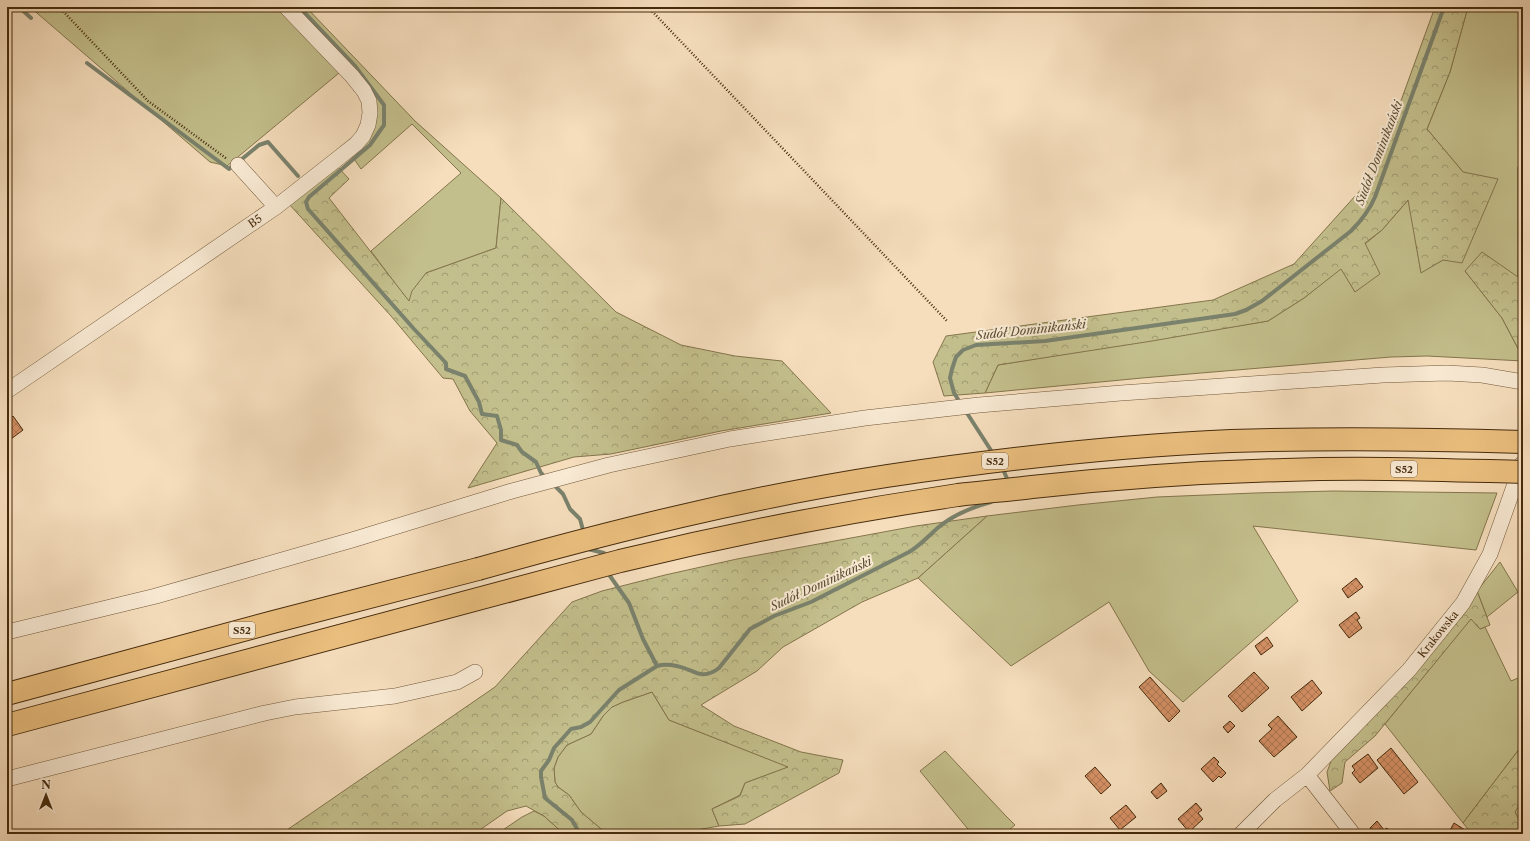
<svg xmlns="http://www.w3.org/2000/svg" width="1530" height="841" viewBox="0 0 1530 841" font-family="'Libre Caslon Text',serif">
<defs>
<pattern id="forest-crowns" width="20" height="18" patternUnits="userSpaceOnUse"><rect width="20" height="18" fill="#c3bf8c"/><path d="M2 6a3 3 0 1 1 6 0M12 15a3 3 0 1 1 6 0" fill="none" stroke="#a09b71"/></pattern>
<pattern id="building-cross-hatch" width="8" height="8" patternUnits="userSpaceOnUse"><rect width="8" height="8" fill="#d59166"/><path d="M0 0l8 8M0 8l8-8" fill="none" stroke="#af7752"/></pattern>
</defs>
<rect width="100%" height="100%" fill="#f6debd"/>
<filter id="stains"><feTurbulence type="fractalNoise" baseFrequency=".005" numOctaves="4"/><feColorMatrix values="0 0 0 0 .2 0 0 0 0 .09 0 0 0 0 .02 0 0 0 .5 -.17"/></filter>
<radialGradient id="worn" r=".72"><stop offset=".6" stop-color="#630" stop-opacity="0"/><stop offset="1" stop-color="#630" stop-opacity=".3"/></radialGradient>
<path fill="#c3bf8c" stroke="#84754c" d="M30,7H276L339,73L227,166L210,162Z
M292,7H306L415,121L501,198L496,248L426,273L409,302L371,251L461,173L412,124L361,169L352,156L376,102Z
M1468,7H1523V166L1518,167V277L1465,271L1502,318L1523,358V361L1427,356L1391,357L1142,378L985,393L998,365L1268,321L1304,298L1341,268L1355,292L1365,244L1382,230L1409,199L1421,272L1443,260L1463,172L1427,129L1450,72Z
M1333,491L1497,493L1476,550L1253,526L1298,601L1183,702L1149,671L1109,602L1011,666L918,578L987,516L1078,505L1157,497L1255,493Z
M1500,562L1518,592L1487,617L1477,591Z
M1471,618L1480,629L1485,627L1511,681L1523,676V744L1463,823L1385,724Z
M652,692L669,720L789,767L745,783L740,795L712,809L719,826L691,831L688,834H607L581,812L569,795L558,787L555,782L554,768L558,757L567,745L591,734L603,716L612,707L623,702Z
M945,751L1005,815L1015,825L1004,834H972L920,771Z
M1523,800V828L1515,812Z
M534,811L544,816L564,834H497L522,817Z"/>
<path fill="url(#forest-crowns)" stroke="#84754c" d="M1435,7H1468L1450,72L1427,129L1463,172L1498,179L1462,263L1443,260L1421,273L1408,200L1382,230L1365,243L1380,274L1355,292L1341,269L1304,298L1268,321L1152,341L998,365L985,393L944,396L933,362L946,336L1213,300L1294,264L1374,175Z
M337,166L349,179L329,198L409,301L412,291L426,273L496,248L501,198L616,312L681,345L735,356L782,361L831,413L721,431L611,454L574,457L468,488L497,443L470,411L453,379L443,378L391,316L289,204Z
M1523,166V358L1502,318L1465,271L1482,252L1518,277V167Z
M987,516L918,578L862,602L783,647L757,671L701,705L734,726L801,752L843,760L839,773L745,824L719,826L712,809L740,796L745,783L788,767L669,720L652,692L623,702L612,707L603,716L591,734L567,745L558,757L554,768L555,782L558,787L569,795L581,812L607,834H564L544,816L526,806L507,811L474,834H281L495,687L572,602L602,591L665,575L737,559L916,526Z
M1477,591L1490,625L1480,629L1471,619L1375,736L1345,762L1342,783L1330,791L1327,772L1333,756Z
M1523,744V768L1518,775C1528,789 1523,799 1515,812L1523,828V834H1472L1463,823Z"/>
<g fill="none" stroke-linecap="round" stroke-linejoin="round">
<path stroke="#7a826d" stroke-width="4" d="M19,7L31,18
M299,7L355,66L384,105V125L370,145L309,197L306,202L308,209L414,329L446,363V369L465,376L479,402L482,414L497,416L501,430V440L517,445L522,452L536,462L541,473L547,479
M87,63L229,169L231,167
M242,159L259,145L268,142L298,176
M961,404L954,393L950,378L952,369L956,357L963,350L976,345L1045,341L1235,314L1246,310L1262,301L1351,231C1362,220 1369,211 1375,197L1444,7
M965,410L994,455
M1002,467L1009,483
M553,484L563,494L570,509L580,519L583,530L585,534
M588,549L604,553L605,558
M609,570L610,576L629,603L643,639L657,666
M580,834L572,820L545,798L541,777V771L549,760L554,748L571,729L581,727L590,722L619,690L657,666C668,663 679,666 689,670C693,671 697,674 701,674C708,675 714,672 719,668L750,629L774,616L811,602L909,552C921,545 929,535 940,526C955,514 973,507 991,502"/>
</g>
<path fill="url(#building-cross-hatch)" stroke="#462b0d" d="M13,416L23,430L7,442V421Z
M1356,578L1363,587L1348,598L1342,589Z
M1356,612L1360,618L1357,620L1362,628L1349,638L1339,625Z
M1267,637L1273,646L1261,655L1255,646Z
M1254,672L1269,688L1242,712L1228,696Z
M1150,677L1180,711L1169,722L1139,687Z
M1312,680L1322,693L1302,711L1291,697Z
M1278,716L1297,737L1274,757L1259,741L1272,729L1268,725Z
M1230,721L1235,726L1228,733L1223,727Z
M1391,748L1418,782L1404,794L1377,760Z
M1368,754L1378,768L1360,783L1352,773L1355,770L1352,766Z
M1214,757L1219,762L1217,764L1226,773L1221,778L1219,776L1213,782L1201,769Z
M1095,767L1111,785L1101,794L1085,776Z
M1161,783L1167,791L1157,799L1151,792Z
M1196,803L1202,810L1198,813L1203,819L1189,832L1178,819Z
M1126,805L1136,817L1120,830L1110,818Z
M1377,821L1384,830L1387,828L1392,834H1375L1370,828Z
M1454,823L1465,830L1463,834H1448Z"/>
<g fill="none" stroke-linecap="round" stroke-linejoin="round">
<defs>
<path id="minor" d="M238,165L276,207
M7,391L276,207L341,156L356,144L363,136L368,125L370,113L369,101L364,91L352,76L286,7
M7,632L156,596L352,540L512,491L609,465L730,439L865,418L979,405L1121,393L1383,375L1447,373L1482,375L1523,382
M1307,775L1353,834
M7,779L265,713L295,707L395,696L457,682L475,672
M1241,834L1275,800L1307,775L1409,670L1463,603L1490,554L1522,464"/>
<path id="highway" d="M7,694L273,622L478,569
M7,725L620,561C732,534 844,512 958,495C983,492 1008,490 1032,487C1116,478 1201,472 1285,470"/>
</defs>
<use href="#minor" stroke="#725839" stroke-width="16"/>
<use href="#highway" stroke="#462b0d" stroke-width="24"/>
<path stroke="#462b0d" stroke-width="2.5" stroke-dasharray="1 2" stroke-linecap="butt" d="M59,7L148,101L227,159
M648,7L947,321"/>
<use href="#minor" stroke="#f9ead4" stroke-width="15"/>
<use href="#highway" stroke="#ebbf7e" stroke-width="22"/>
<defs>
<path id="highway-bridge" d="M1285,470C1365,467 1444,470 1523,472
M478,569C613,531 749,497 887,476C1001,459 1116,446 1231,441C1328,438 1425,439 1523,442"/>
</defs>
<use href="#highway-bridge" stroke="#462b0d" stroke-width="24" stroke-linecap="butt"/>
<use href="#highway-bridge" stroke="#ebbf7e" stroke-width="22"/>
</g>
<g text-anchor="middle" stroke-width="4" stroke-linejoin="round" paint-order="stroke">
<g fill="#f9ead4" stroke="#7c6449" stroke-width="1">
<rect x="982" y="453" width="26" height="16" rx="3"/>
<rect x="1391" y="461" width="26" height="16" rx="3"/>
<rect x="229" y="622" width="26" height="16" rx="3"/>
</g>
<g font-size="10" font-weight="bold" fill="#462b0d">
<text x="995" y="465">S52</text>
<text x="1404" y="473">S52</text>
<text x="242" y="634">S52</text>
</g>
<g font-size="11" fill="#462b0d" stroke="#f9ead4">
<text transform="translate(255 221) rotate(-34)" y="4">B5</text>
<text transform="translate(1438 634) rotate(-51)" y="4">Krakowska</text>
</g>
<g font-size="12" font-style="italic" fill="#5c4f35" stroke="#f9ead4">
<text transform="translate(1379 153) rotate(-69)" y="4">Sudół Dominikański</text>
<text transform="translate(1031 330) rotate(-6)" y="4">Sudół Dominikański</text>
<text transform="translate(821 584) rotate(-25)" y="4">Sudół Dominikański</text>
</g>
</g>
<rect width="1530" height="841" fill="none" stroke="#f6debd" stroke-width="24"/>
<rect x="8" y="8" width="1514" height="825" fill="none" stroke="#462b0d" stroke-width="2"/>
<rect x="12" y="12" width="1506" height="817" fill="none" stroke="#462b0d"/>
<g transform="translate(46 795)" stroke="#f9ead4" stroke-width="3" paint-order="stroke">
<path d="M0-3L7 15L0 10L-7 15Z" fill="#462b0d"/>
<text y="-6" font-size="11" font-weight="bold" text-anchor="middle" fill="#462b0d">N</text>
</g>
<rect width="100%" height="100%" filter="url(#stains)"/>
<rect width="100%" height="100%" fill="url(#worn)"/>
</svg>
